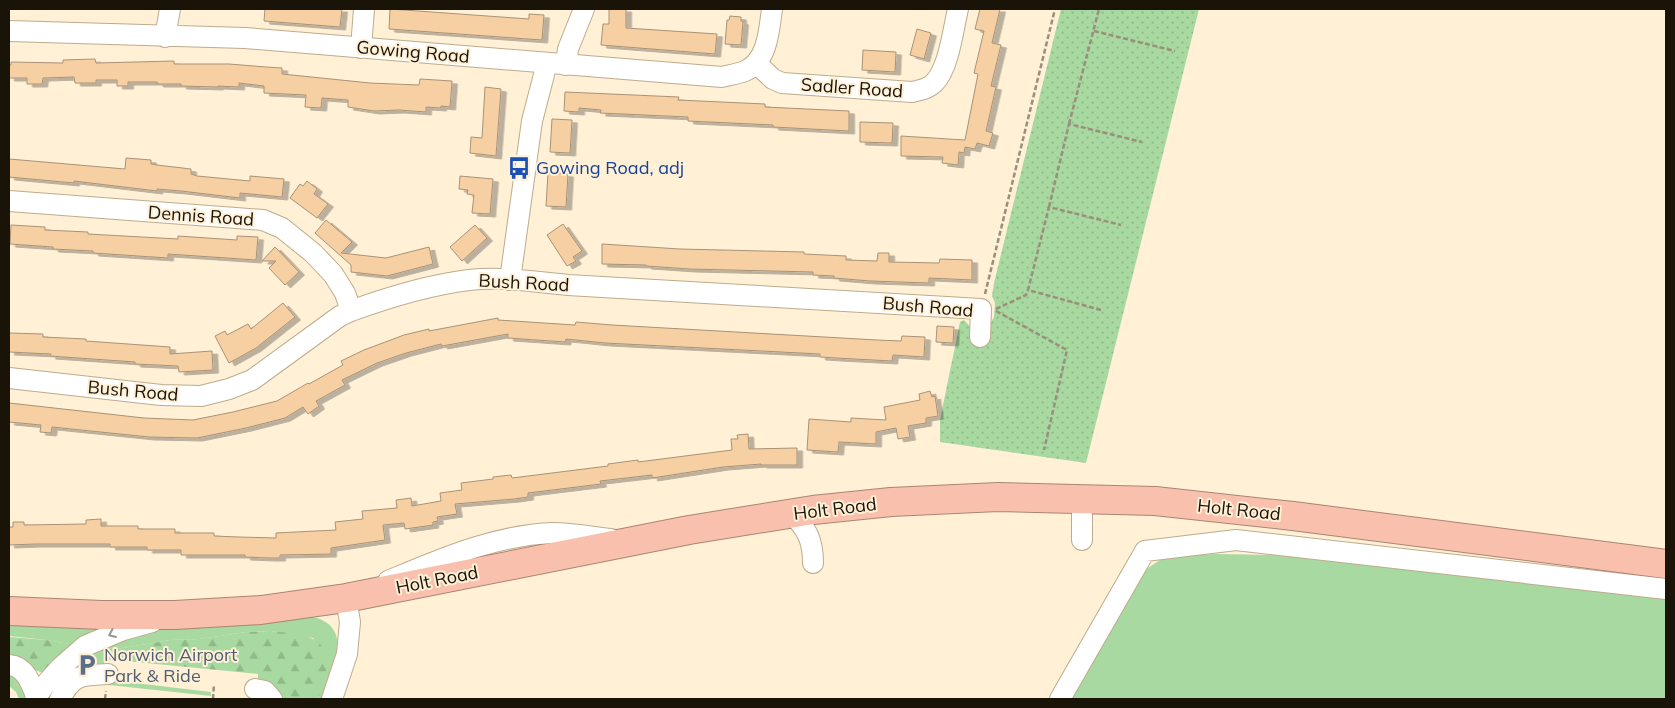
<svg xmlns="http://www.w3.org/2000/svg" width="1675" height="708" viewBox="0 0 1675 708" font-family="Mulish,sans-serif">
<defs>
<pattern id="forest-firs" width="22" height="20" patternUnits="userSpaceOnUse" patternTransform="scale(1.25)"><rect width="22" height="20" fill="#a8d9a0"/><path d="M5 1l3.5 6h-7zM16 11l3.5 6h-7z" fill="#90b988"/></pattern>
<pattern id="park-dots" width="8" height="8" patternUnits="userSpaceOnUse" patternTransform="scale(1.25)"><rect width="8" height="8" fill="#a8d9a0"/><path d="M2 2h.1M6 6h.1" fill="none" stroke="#90b988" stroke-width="1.8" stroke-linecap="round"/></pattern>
<filter id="shadow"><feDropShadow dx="5.5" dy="3" stdDeviation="0" flood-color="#0004"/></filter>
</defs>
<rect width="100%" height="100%" fill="#fff0d6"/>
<path fill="#a8d9a0" d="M1216,554L1316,556L1666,593V699H1064L1133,582L1148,568L1166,556Z
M310,616C356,626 333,668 324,699H318L327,665L313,638L271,631L246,632L199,639L170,640L100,652L81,664L63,671L91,650L136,634L167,629Z
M9,624L107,627L74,645L47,640L9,636Z
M9,671L16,675L25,695V699H19L16,692L9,686Z
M110,682L135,683L211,692V696L109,685Z"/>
<path fill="url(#forest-firs)" d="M271,631C294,634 329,633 327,665C327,676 321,689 318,699H280L258,683V674L105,659L103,668L53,699H43L63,671L81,664L100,652L170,640L199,639L246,632Z
M9,637L47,640L74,645L49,675L9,661Z"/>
<path fill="url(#park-dots)" d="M1061,9H1199L1086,463L940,442V420L960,322L964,320L973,330V340H990V324L994,317L995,303L992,296L994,283Z"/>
<path fill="#f6d0a3" stroke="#a99276" filter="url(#shadow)" d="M265,9H342L340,27L264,21Z
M390,9L529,19V14L544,15L542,40L389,29Z
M609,9H626V28L717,34L715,54L601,45L603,24H609Z
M980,9H1000L992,43L1001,45L991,86L996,87L986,131L993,133L989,146L977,143L975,149L965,147L964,153L959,152L958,165L942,163L943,157L901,156V136L965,140L978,74L974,73L984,31L975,29Z
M730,16L741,17V21L743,22L741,45L725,44L727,20H729Z
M917,29L931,33L924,59L910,55Z
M863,50L896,52L895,72L862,70Z
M95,59L96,63L174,61V64H229L266,67L282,68V74L370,83L419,85L420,79L452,81L450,107L441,106V108L426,107V112L399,110L374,111L348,107V100L322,98L321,108L305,107L306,95L264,93V86L239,83V87L218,86V87L181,86V84H158L157,82H128V86H117V80H96V83H75L74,77L43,78L42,84H27V78H9V65H11V62L63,63V60Z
M485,87L501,89L496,156L470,153L471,137L482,138Z
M565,92L679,97L678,100L765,104V107L849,111V131L773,127V125L688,121V117L600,113L601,110L579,108V112L564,111Z
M552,119L572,120L570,153L550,152Z
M860,122L893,123L892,143L860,142Z
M126,158L151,160V164L157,165L191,169V174L197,176L250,181V176L284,179L282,197L240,193V198L181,191L157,189V191L74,181V183L9,177V159L125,169Z
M548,173L568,174L566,207L546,206Z
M460,176L493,179L490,214L472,213L474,195L467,194L468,190L459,189Z
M307,181L317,189L314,194L328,204L317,218L290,198L300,184L303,186Z
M326,220L352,242L341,253L386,258L429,247L433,264L387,276L351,272V265L315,233Z
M563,224L582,251L573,257L576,261L567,266L547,235Z
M11,225L45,227V230L88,232V234L178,239V236L237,240V236L258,237L256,260L168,254V258L93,253V251L53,249V247L10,244Z
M475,225L487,238L462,261L450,247Z
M602,244L680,249L804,252V254L846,256V260L877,261L878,253H889V262L939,263L940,259L972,260V280L929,278V283L870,281L834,278V276L813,275V272L690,269L646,266V265L602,264Z
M275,247L299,272L285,285L269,268L276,261H262Z
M283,303L295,317L256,348L229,363L215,336L225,331L227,335L248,324L251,329Z
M498,318V320L575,325L576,322L612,325L877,340L901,341L902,336L925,337L924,357L893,355L892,361L836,358L820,357V354L605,343L566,339L565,342L508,338V334L442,346L441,344L406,353L377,363L342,380L345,385L316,401L319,406L308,414L303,407L285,418L246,428L197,438L149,437L52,427L51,433L40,432L41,425L9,422V403L144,418L193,420L233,412L277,401L308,383L309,384L343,365L341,361L364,350L404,335L429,329V331Z
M937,326L954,327L953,343L936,342Z
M9,333L43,334V337L86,339V341L170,347V354L212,351L213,370L179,372L178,366L135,364V362L50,356L51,354L9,352Z
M930,391L932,397L935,396L938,416L926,418V423L908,426L910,437L898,439L896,428L876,432V444L839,442L838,452L807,450L809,419L851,422V418L886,420L884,407L920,400L919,394Z
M748,434L749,449L797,448V465H761V464L723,467L652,478V475L600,481L601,484L528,493V497L514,499L455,504L457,514L437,517L438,521L433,522V525L405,529L404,523L383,525L385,540L331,548V554L280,555V558H269L245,557V555H181V550H147V547H110V544H35L9,545V527H13V522H24V525L86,524V520L101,519V526H138V529H175V533H214V536L239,537L276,538V533L336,530L335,522L363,519L362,511L397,508L396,500L411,498L412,506L441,501L440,493L462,490L461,483L493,479V477L511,475L512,478L608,466V464L638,460V462L732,450L731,439H738L737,435Z"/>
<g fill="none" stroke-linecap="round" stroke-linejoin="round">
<defs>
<path id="minor" d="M9,31L245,38L722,77C729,75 738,74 745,71C768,61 769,30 772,9
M165,37L170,9
M361,48L364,9
M756,63L773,79L782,83L912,92C920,90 928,89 934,83C949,68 953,30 958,9
M566,65L568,49L584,9
M9,201L263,220L282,228L313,253L333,274L345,293L351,311
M510,280L532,121L547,63
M9,378L161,395L201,396L229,389L252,380L340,316L351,311C389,297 429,285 469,280C501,276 536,282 568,285L981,309L980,337
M792,514C807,529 813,540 813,563
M1082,540V498
M388,581C441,559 495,535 553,533C572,533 592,537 611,539
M9,665C25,666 31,683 36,696
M255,689L265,691L272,699
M35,699L44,686L60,668L85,646L123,630L152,622
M60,699C73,674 82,675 108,674
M332,699L347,654L350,622L346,598L359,593
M1060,699L1145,551L1236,540L1666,589"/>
<path id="highway" d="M9,611L102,615H175L261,610L346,598L689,530L813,510L891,502L998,497L1155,501L1293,516L1666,564"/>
</defs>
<use href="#minor" stroke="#bdac8c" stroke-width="22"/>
<use href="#highway" stroke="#ab8473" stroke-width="30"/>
<path stroke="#9a8f7b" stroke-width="2.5" stroke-dasharray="5 2.5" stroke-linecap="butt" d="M1094,31L1175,51
M1069,124L1099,9
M1049,207L1069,124L1142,142
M985,294L1055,9
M996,309L1026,295L1028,290
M1101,310L1028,290L1049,207L1121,225
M996,311L1067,350L1044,450
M105,699L106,691
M213,699L214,684"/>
<use href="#minor" stroke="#fff" stroke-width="20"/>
<use href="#highway" stroke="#f9c1ad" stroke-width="28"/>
</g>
<defs><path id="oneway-chevron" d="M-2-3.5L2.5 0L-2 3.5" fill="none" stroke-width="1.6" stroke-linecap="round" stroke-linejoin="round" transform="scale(1.25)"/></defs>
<use stroke="#989590" href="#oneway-chevron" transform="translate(112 634) rotate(157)"/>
<defs>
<symbol id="bus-bare" viewBox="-9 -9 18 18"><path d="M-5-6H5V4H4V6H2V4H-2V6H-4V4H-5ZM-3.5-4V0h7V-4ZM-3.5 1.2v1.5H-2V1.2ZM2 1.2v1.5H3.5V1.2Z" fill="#1a4fb4" stroke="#fff0d6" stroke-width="2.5" paint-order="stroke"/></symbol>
<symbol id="parking-bare" viewBox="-9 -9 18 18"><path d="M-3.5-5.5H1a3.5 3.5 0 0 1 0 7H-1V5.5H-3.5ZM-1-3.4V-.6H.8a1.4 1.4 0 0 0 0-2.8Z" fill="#5c6f8a" stroke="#fff0d6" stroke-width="2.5" paint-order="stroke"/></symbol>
</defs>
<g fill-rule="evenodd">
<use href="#bus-bare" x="503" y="152" width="32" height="32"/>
<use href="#parking-bare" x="71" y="649" width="32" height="32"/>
</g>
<g text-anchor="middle" stroke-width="4" stroke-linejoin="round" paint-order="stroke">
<g font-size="18" fill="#1a1408" stroke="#fff0d6">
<text transform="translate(413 52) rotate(5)" y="6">Gowing Road</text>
<text transform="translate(852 88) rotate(4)" y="6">Sadler Road</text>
<text transform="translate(201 216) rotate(4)" y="6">Dennis Road</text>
<text transform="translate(524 283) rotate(3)" y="6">Bush Road</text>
<text transform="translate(928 307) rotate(5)" y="6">Bush Road</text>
<text transform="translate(133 391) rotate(5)" y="6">Bush Road</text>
<text transform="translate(835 509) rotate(-7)" y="6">Holt Road</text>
<text transform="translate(1239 510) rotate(6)" y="6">Holt Road</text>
<text transform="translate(437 580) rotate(-11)" y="6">Holt Road</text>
</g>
<g font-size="18" fill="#164399" stroke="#fff0d6" text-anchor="start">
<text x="536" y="174">Gowing Road, adj</text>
</g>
<g font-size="18" fill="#4e5e75" stroke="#fff0d6" text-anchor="start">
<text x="104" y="661">Norwich Airport<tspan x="104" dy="21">Park &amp; Ride</tspan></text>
</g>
</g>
<rect width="1675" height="708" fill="none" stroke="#1a1408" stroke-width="20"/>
</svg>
